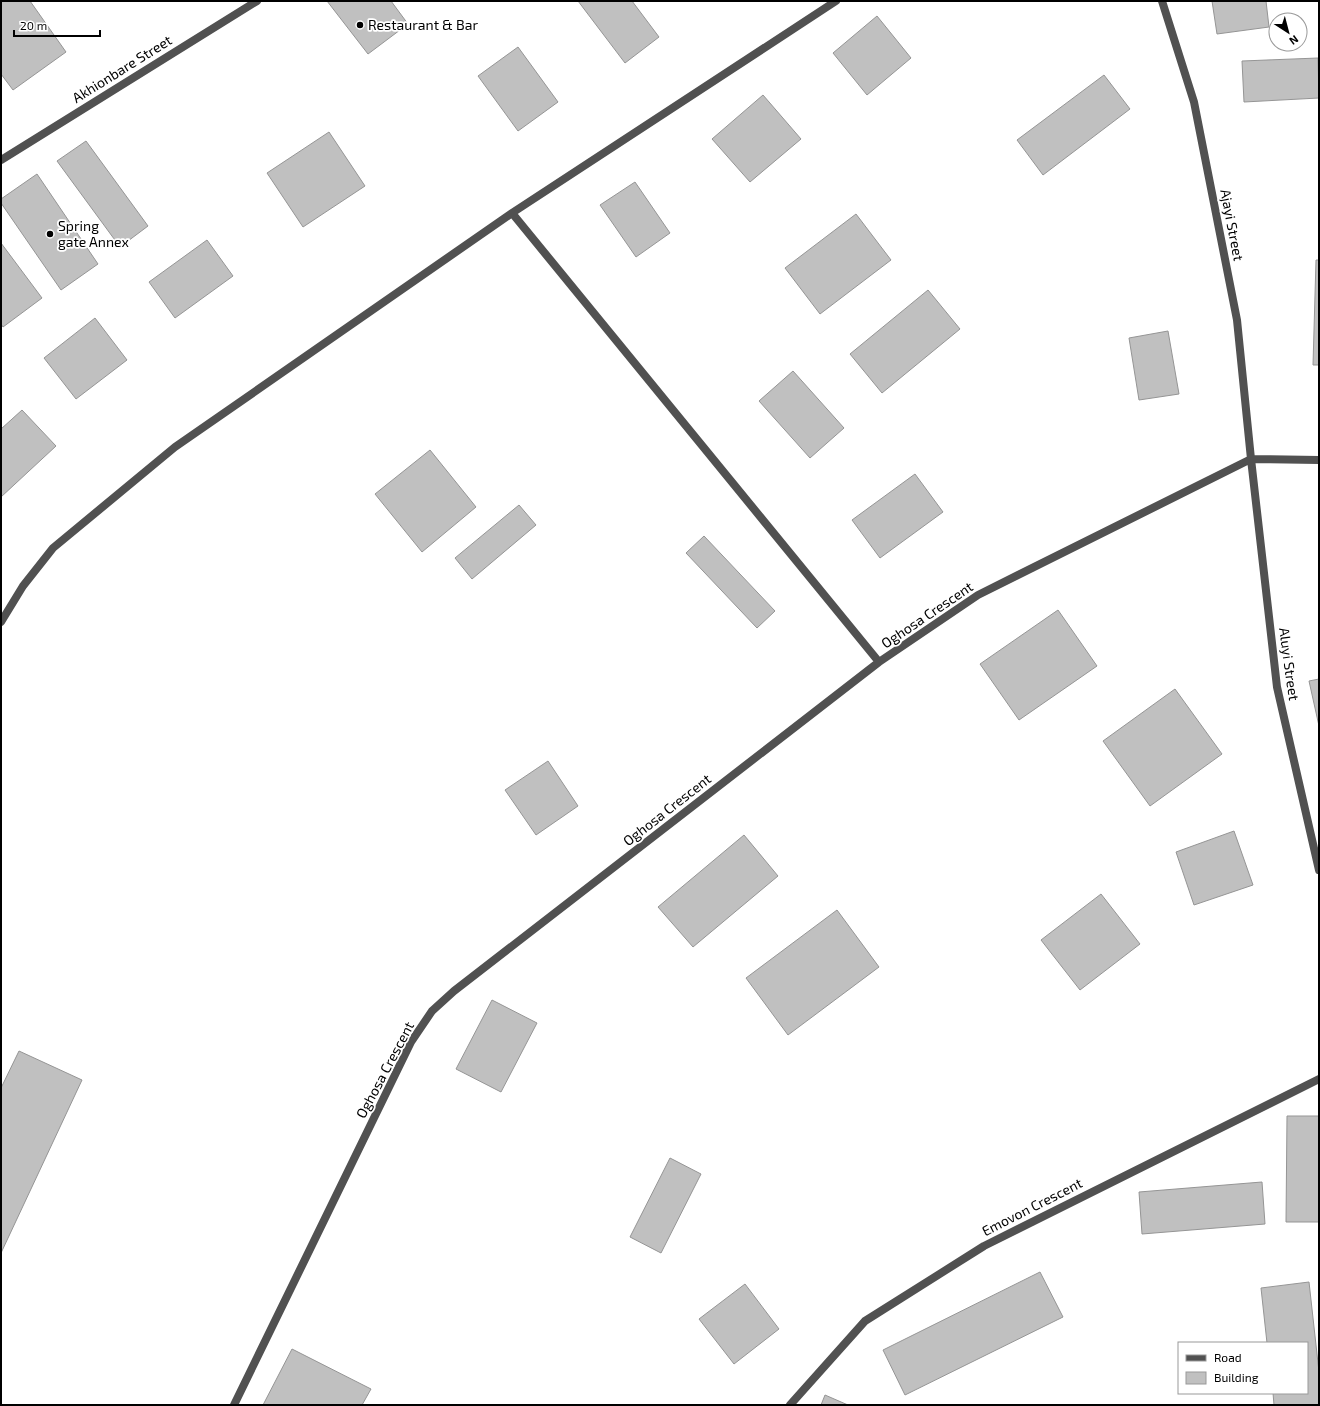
<svg xmlns="http://www.w3.org/2000/svg" width="1320" height="1406" viewBox="0 0 1320 1406" font-family="'Exo 2',sans-serif">
<rect width="100%" height="100%" fill="#fff"/>
<path fill="#c0c0c0" stroke="#959595" d="M1,1H30L66,52L13,90L1,74Z
M327,1H391L408,24L368,54Z
M578,1H632L659,37L625,63Z
M1212,1H1266L1269,27L1217,34Z
M877,16L911,58L867,95L833,53Z
M518,47L558,102L518,131L478,76Z
M1318,58L1319,98L1244,102L1242,61Z
M1104,75L1130,109L1043,175L1017,140Z
M763,95L801,139L750,182L712,139Z
M329,132L365,186L303,227L267,173Z
M86,141L148,226L120,247L57,161Z
M37,174L98,264L61,290L1,203V199Z
M635,182L670,233L636,257L600,205Z
M856,214L891,260L820,314L785,268Z
M207,240L233,276L175,318L149,282Z
M1,243L42,298L3,327L1,324Z
M1316,260H1319V365H1313Z
M928,290L960,329L882,393L850,354Z
M95,318L127,360L76,399L44,358Z
M1168,331L1179,394L1139,400L1129,338Z
M793,371L844,428L810,458L759,401Z
M22,410L56,446L1,497V429Z
M430,450L476,507L422,552L375,494Z
M915,474L943,512L880,558L852,520Z
M519,505L536,525L472,579L455,558Z
M704,536L775,611L757,628L686,553Z
M1058,610L1097,666L1019,720L980,664Z
M1319,679V726L1309,681Z
M1175,689L1222,754L1150,806L1103,741Z
M548,761L578,806L536,835L505,790Z
M1234,831L1253,885L1194,905L1176,852Z
M744,835L778,876L693,947L658,907Z
M1101,894L1140,944L1080,990L1041,940Z
M837,910L879,967L788,1035L746,978Z
M492,1000L537,1023L501,1092L456,1069Z
M19,1051L82,1080L1,1253V1088Z
M1287,1116H1319V1222H1286Z
M670,1158L701,1174L661,1253L630,1237Z
M1262,1182L1265,1224L1142,1234L1139,1192Z
M1040,1272L1063,1317L905,1395L883,1350Z
M1309,1282L1319,1372V1405H1274L1273,1393H1307V1343H1267L1261,1288Z
M745,1284L779,1329L734,1364L699,1319Z
M292,1349L371,1389L362,1405H263Z
M825,1395L848,1405H821Z"/>
<g fill="none" stroke-linecap="round" stroke-linejoin="round">
<path stroke="#515151" stroke-width="8" d="M1162,1L1194,102L1237,320L1251,459L1277,687L1319,870
M1,160L257,1
M512,213L879,662
M1,622L23,586L53,548L175,447L512,213L836,1
M234,1405L411,1042L432,1011L454,991L879,662L978,595L1251,459L1319,460
M790,1405L865,1321L984,1246L1319,1079"/>
</g>
<g fill="#000" stroke="#fff" stroke-width="1.5">
<circle cx="360" cy="25" r="4"/>
<circle cx="50" cy="234" r="4"/>
</g>
<g text-anchor="middle" stroke-width="3.5" stroke-linejoin="round" paint-order="stroke">
<g font-size="14" fill="#000" stroke="#fff" text-anchor="start">
<text x="368" y="30">Restaurant &amp; Bar</text>
<text x="58" y="231">Spring<tspan x="58" dy="16">gate Annex</tspan></text>
</g>
<g font-size="14" fill="#000" stroke="#fff">
<text transform="translate(122 69) rotate(-32)" y="5">Akhionbare Street</text>
<text transform="translate(1232 225) rotate(79)" y="5">Ajayi Street</text>
<text transform="translate(927 615) rotate(-34)" y="5">Oghosa Crescent</text>
<text transform="translate(1289 664) rotate(82)" y="5">Aluyi Street</text>
<text transform="translate(667 810) rotate(-38)" y="5">Oghosa Crescent</text>
<text transform="translate(385 1070) rotate(-62)" y="5">Oghosa Crescent</text>
<text transform="translate(1032 1207) rotate(-27)" y="5">Emovon Crescent</text>
</g>
</g>
<rect width="1320" height="1406" fill="none" stroke="#000000" stroke-width="4"/>
<rect x="1178" y="1342" width="130" height="52" fill="#ffffff" stroke="#999999"/>
<rect x="1186" y="1355" width="20" height="6" fill="#515151" stroke="#999999"/>
<text x="1214" y="1362" font-size="12" fill="#000000">Road</text>
<rect x="1186" y="1372" width="20" height="12" fill="#c0c0c0" stroke="#999999"/>
<text x="1214" y="1382" font-size="12" fill="#000000">Building</text>
<g transform="translate(1288 32) rotate(144)"><circle r="19" fill="#ffffff" stroke="#999999"/>
<path d="M0-3L7 15L0 10L-7 15Z" fill="#000000"/>
<text y="-6" font-size="11" font-weight="bold" text-anchor="middle" fill="#000000">N</text>
</g>
<path d="M14 30v6h86v-6" fill="none" stroke="#000000" stroke-width="2"/>
<text x="20" y="30" font-size="12" fill="#000000" stroke="#ffffff" stroke-width="3" paint-order="stroke">20 m</text>
</svg>
